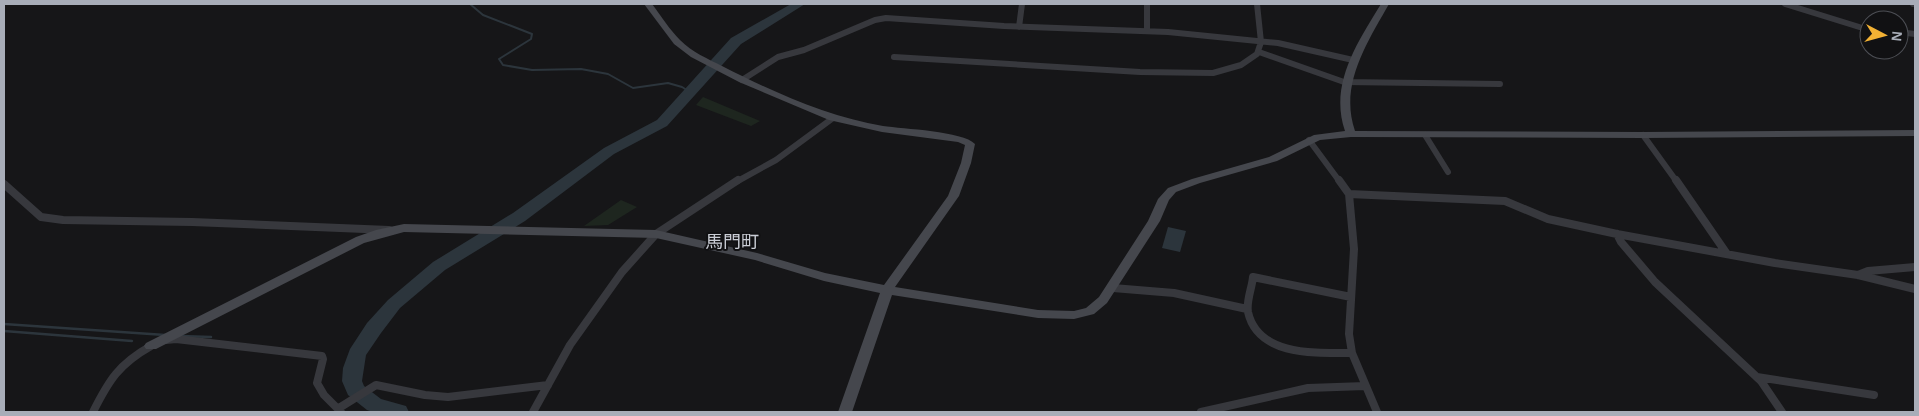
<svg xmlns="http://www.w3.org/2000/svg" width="1919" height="416" viewBox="0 0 1919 416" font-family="Helvetica,'Noto Sans JP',sans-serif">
<rect width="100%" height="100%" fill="#161618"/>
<path fill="#1e261f" d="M703,97L760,121L751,126L696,105Z
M621,200L637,207L608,225L584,226Z"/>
<path fill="#2c353c" d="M1168,227L1186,231L1180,252L1162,248Z"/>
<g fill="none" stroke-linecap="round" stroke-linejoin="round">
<path stroke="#2c353c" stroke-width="2" d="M470,4L483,15L532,34L531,39L499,59L503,65L532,70L581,69L608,74L633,88L668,83L682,87L690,92"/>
<path stroke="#2c353c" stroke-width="2.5" d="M4,324L165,335
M4,331L132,341
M180,336L211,337"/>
<path fill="#2c353c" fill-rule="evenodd" d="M791,4H805L741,44L667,126L614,154L525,221L445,270L400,308L381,333L366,355L362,381L364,386L381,399L406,406L409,412H373L367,410L348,395L342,381L343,368L350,349L367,323L388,300L433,262L513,213L604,148L657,120L731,38Z"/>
<path stroke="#37383d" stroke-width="6" d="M1147,4V31
M1785,4L1869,30
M1913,4H1915
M1019,27L1022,4
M1899,32L1915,34
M1259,52L1344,82L1500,84
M894,57L1140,72L1213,73L1241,65L1257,54L1261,42L1257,4
M742,80L778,57L804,50L875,20L886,18L1004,26L1168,32L1278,43L1353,60
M1425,135L1448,172
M1643,135L1677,182
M1309,140L1340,182
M736,182L776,160L833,118"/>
<path stroke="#37383d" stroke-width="8" d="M1339,180L1349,194L1354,249L1349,334L1352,353L1377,412
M1676,180L1727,254
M4,184L41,217L63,220L192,222L389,230
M1349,194L1505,201L1548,219L1617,234L1775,263L1858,275L1915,289
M1617,234L1621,242L1655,282L1761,381L1782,412
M1858,275L1868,271L1915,267
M1113,288L1174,293L1247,309
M1351,297L1253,277C1252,288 1246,301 1248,312C1258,357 1318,353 1352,353
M166,340L176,339L322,356L323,359L317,383L324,395L341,412
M1757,377L1874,395
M339,408L376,385L425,395L448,397L548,385
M93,412C109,380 119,364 151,346
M533,412L570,345L622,272L656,234L738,180
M1201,412L1308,388L1365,386"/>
<path fill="#45474d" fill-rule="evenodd" d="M644,4H652C661,16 670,30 680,40C692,52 708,59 722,66C771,91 828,117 883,126C903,129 963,131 975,144L971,163L959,196L895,287L1038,310L1074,311L1086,308L1099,297L1148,221L1158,199L1168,188L1192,179L1269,157L1314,135L1345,131C1329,85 1357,43 1381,4H1389C1367,43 1339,85 1355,131L1643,132L1915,130V136L1643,138L1351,137L1320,140L1277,161L1200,183L1176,192L1169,200L1160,221L1107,303L1094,314L1074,319L1038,318L892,295L852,412H838L880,293L824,281L755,260L656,238L404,232L364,243L156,349H146L144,346L146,343L356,237L376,230L404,224L656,230L757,253L825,273L884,285L948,196L961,163L965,145L958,142L882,132L829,120L739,82L691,57L674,44Z"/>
</g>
<g text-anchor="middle" stroke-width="4" stroke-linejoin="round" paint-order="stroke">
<g font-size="18" fill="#c9ccd4" stroke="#111113">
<text x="732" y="248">馬門町</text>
</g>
</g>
<rect width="1919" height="416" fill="none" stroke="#a8adb8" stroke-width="10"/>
<g transform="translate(1884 35) rotate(96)"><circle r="24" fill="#111113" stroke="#4d4f55"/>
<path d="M0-4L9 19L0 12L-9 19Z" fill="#f2b134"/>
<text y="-8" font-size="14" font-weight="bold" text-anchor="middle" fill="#a8adb8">N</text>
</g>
</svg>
